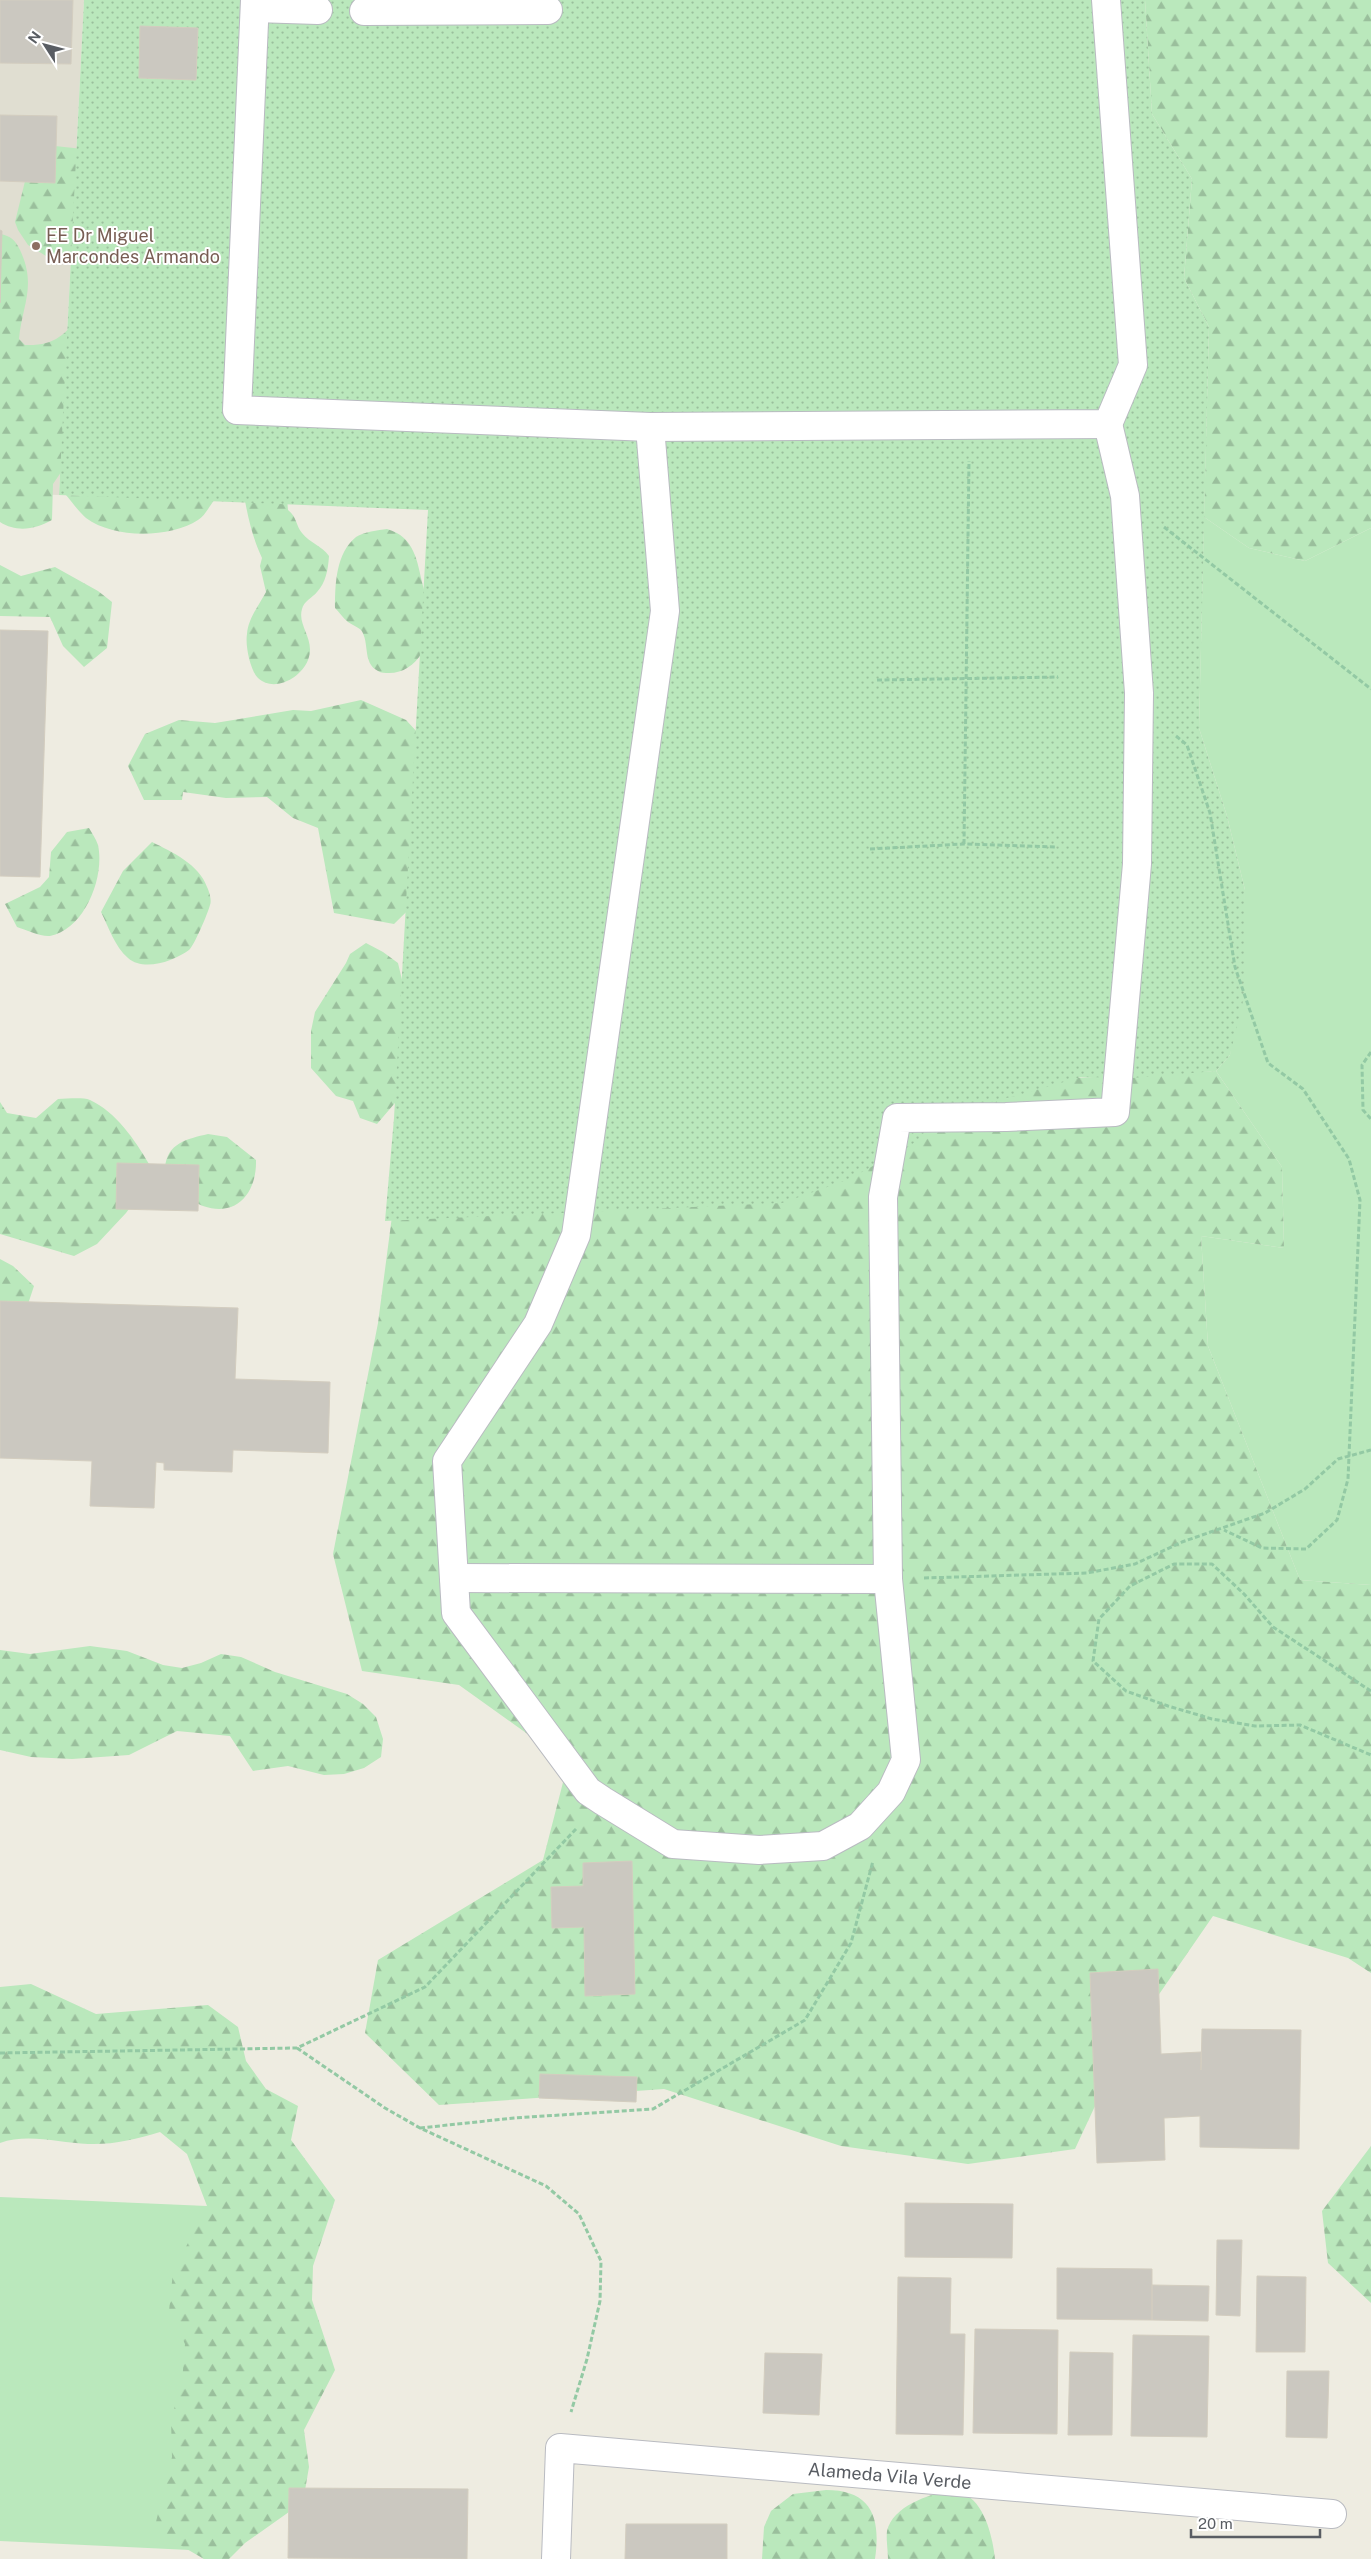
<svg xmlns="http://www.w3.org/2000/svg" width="1371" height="2559" viewBox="0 0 1371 2559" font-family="'Public Sans',sans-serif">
<defs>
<pattern id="forest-firs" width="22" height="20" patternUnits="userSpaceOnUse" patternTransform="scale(1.25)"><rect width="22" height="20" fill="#bae8bc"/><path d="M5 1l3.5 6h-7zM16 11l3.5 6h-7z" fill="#9abf9c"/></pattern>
<pattern id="park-dots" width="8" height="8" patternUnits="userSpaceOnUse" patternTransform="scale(1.25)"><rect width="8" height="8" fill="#bae8bc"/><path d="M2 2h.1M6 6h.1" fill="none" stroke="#9abf9c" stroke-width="1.8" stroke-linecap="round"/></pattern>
</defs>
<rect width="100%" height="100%" fill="#eeece1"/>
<path fill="#e0ded1" d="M0,0H84L59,495L0,493Z"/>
<path fill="#bae8bc" d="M1204,517L1249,548L1305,561L1371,528V1585L1300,1580L1208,1346L1201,1236L1284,1248L1282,1167L1216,1071L1230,1055L1245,890L1227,816L1199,728Z
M0,2197L207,2206L190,2550L0,2541Z"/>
<path fill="url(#forest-firs)" d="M1145,0H1371V528L1305,561L1249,548L1204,517L1209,327L1184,278L1192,179L1152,114Z
M55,146L83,149L89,254L51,259L28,245L18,230L15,222L27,173Z
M0,234C11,236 15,240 20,250C37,286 22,305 19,339L25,345C55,346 64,335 82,314L68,462L53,484L52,520C36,529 17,533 0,522Z
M66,495L215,499C210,505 205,516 198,520C170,538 114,539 86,518C79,512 72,502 66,495Z
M244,495L287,499L288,510C297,517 296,526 302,533C310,543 322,546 329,556C328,570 326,582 317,592C312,598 304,601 302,609C297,626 316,639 308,660C301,678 274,693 258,678C250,670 245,645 247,634C248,619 259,605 266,592L260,566L262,558C252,536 248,518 244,495Z
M387,529C415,537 417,561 423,586C425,595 433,606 433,615C432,641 418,673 389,673C385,673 381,673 378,671C362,663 370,642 361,630C358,627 352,625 348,622C343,618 339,612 335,608C335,584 336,553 356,537C364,532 378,530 387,529Z
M0,565L21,576L55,567L98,591L112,602L107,648L84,667L63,646L50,617L0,616Z
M361,700L406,720L431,747L445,874L394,924L334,913L318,828L293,818L267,797L226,798L183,792L182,800H144L128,766L145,734L179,720L215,723L293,710L311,711Z
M89,828C92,833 96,839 98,845C105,877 85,929 50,936C41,937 26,930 17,927L5,904L40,887L49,877L51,852L67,832Z
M152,842C172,852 199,864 207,887C209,891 212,900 210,905C208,913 194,946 189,950C174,961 144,972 128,958C115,947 108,926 101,912L123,871Z
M366,943L383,952L398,963L411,1018L412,1083L377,1124L360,1118L353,1101L336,1096L311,1068V1031L315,1012L346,963L350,954Z
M1216,1071L1282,1167L1284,1248L1201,1236L1208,1346L1300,1580L1371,1585V1973L1348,1958L1213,1916L1122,2048L1075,2149L968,2164L841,2146L664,2089L439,2105L365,2033L378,1960L543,1860L568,1763L459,1685L362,1671L333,1554L378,1323L400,1155L1012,1081Z
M58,1099C67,1099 82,1097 90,1100C116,1112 135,1140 149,1164L142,1191L126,1213L97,1244L74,1256L0,1234V1102L7,1113L36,1118Z
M208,1134L227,1137L256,1160C257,1191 238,1218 203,1206C191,1202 174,1178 165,1168C167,1143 187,1139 208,1134Z
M0,1259L13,1266L34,1286L26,1310L0,1326Z
M90,1646L127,1651L163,1665L182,1668L201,1663L221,1654L241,1657L275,1672L347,1694L363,1704L376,1717L383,1739L381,1757L364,1768L344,1774L324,1775L288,1766L253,1771L230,1736L177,1731L129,1755L72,1759L31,1757L0,1750V1650L30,1654Z
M31,1984L96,2014L208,2005L238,2027L246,2061L266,2089L298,2106L291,2140L335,2200L313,2266L312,2300L335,2370L304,2430L309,2467L303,2502L245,2543L229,2559H204L154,2530L172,2457L171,2419L182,2383L185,2344L169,2311L173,2272L207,2206L187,2154L160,2132C136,2139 113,2145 88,2144C59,2143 28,2133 0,2143V1987Z
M1371,2146V2303L1328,2263L1322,2211Z
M826,2490C872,2490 881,2518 875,2559H762L764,2527L771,2511L793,2494Z
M950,2490C983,2492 992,2533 995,2559H888C888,2551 886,2540 887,2531C893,2506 928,2495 950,2490Z"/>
<path fill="url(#park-dots)" d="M84,0H1145L1152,114L1192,179L1184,278L1209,327L1199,728L1227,816L1245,890L1244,997L1230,1055L1216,1071L1132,1078L1081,1077L1019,1095L965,1108L908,1147L847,1180L782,1203L385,1221L394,1118L428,510L59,495Z"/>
<path fill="#cbc8c0" stroke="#d3cdbf" d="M0,0H73L71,64L0,63Z
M140,26L198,28L196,80L139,78Z
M0,115L57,116L55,183L0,181Z
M0,230L2,231L0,303Z
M0,630L48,631L40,877L0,876Z
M117,1163L199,1165L198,1211L116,1209Z
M0,1301L238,1308L235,1379L330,1382L328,1453L233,1450L232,1472L164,1470V1463L156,1462L154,1508L90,1506L92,1461L0,1458Z
M632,1861L635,1994L585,1996L584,1927L552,1928L551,1887L583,1886V1863Z
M1158,1969L1161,2054L1201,2052V2070L1202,2029L1301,2030L1299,2149L1200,2147V2116L1164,2118L1165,2160L1097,2163L1090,1973Z
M540,2074L637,2077L636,2102L539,2098Z
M905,2203L1013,2204L1012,2258L905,2257Z
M1217,2240H1242L1240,2316L1216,2315Z
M1057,2268L1152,2269V2320L1057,2319Z
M1257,2276L1306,2277L1305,2352H1256Z
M898,2277L951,2278L950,2334H965L963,2435L896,2434Z
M1152,2285L1209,2286L1208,2321L1152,2320Z
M975,2329L1058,2330L1057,2434L973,2433Z
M1133,2335L1209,2336L1207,2437L1131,2436Z
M1070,2352L1113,2353L1112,2435H1068Z
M765,2353L822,2354L819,2415L763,2413Z
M1287,2371H1329L1327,2438L1286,2437Z
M289,2488L468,2489L467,2559L288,2558Z
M626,2524H727V2559H625Z"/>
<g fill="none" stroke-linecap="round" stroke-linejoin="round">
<defs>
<g id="minor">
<path d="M255,0L237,410L650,427L1108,424L1133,365L1106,0"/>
<path d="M255,8L318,10"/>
<path d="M364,11L548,10"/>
<path d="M650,427L665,611L576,1235L538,1324L447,1461L456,1613L588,1791L603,1801L673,1844L759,1850L823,1846L860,1826L891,1792L906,1760L888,1579L883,1197L897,1118L1006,1117L1115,1112L1137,864L1139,693L1125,496L1108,424"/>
<path d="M454,1578L888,1579"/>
<path id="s1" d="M556,2559L560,2448L1332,2514"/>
</g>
</defs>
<use href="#minor" stroke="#b9bbc1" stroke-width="30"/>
<path stroke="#93c9a4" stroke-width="3" stroke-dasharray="5 2.5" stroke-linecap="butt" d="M1164,527L1371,689
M877,680L1058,677
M1176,736L1187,745L1210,813L1235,967L1268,1063L1303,1089L1349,1159L1360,1200L1348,1479L1337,1520L1306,1549L1262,1548L1224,1530
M964,844L969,461
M870,849L964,844L1055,847
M1371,1052L1362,1065L1363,1110L1371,1119
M924,1578L1087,1573L1135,1564L1182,1542L1265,1513L1305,1489L1338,1459L1371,1450
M1371,1691L1273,1627L1244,1594L1212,1564H1174L1130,1586L1099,1619L1093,1661L1126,1691L1168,1706L1212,1719L1255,1726L1300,1725L1371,1755
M297,2048L385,2108L420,2128L546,2186L579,2214L601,2261L600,2301L587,2359L571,2412
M0,2053L297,2048L425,1987L576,1829
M420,2128L514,2118L653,2109L805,2020L851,1943L873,1861"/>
<use href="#minor" stroke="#fff" stroke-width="28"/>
</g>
<circle fill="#8d6e63" stroke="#fff" stroke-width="2" cx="36" cy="246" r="5"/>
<g text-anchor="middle" stroke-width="4" stroke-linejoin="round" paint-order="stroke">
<g font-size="18" fill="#785e54" stroke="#fff" text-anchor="start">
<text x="46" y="242">EE Dr Miguel<tspan x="46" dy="21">Marcondes Armando</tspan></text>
</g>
<g font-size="18" fill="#595d63" stroke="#fff">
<text dy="6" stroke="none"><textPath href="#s1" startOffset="442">Alameda Vila Verde</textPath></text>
</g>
</g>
<g transform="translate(45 45) rotate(306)" stroke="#ffffff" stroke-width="4" paint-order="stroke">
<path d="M0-4L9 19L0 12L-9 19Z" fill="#595d63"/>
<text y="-8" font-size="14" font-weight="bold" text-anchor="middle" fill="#595d63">N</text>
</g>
<path d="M1191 2529v8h129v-8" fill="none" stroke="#595d63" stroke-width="2.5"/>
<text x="1198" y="2529" font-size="15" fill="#595d63" stroke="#ffffff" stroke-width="4" paint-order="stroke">20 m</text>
</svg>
